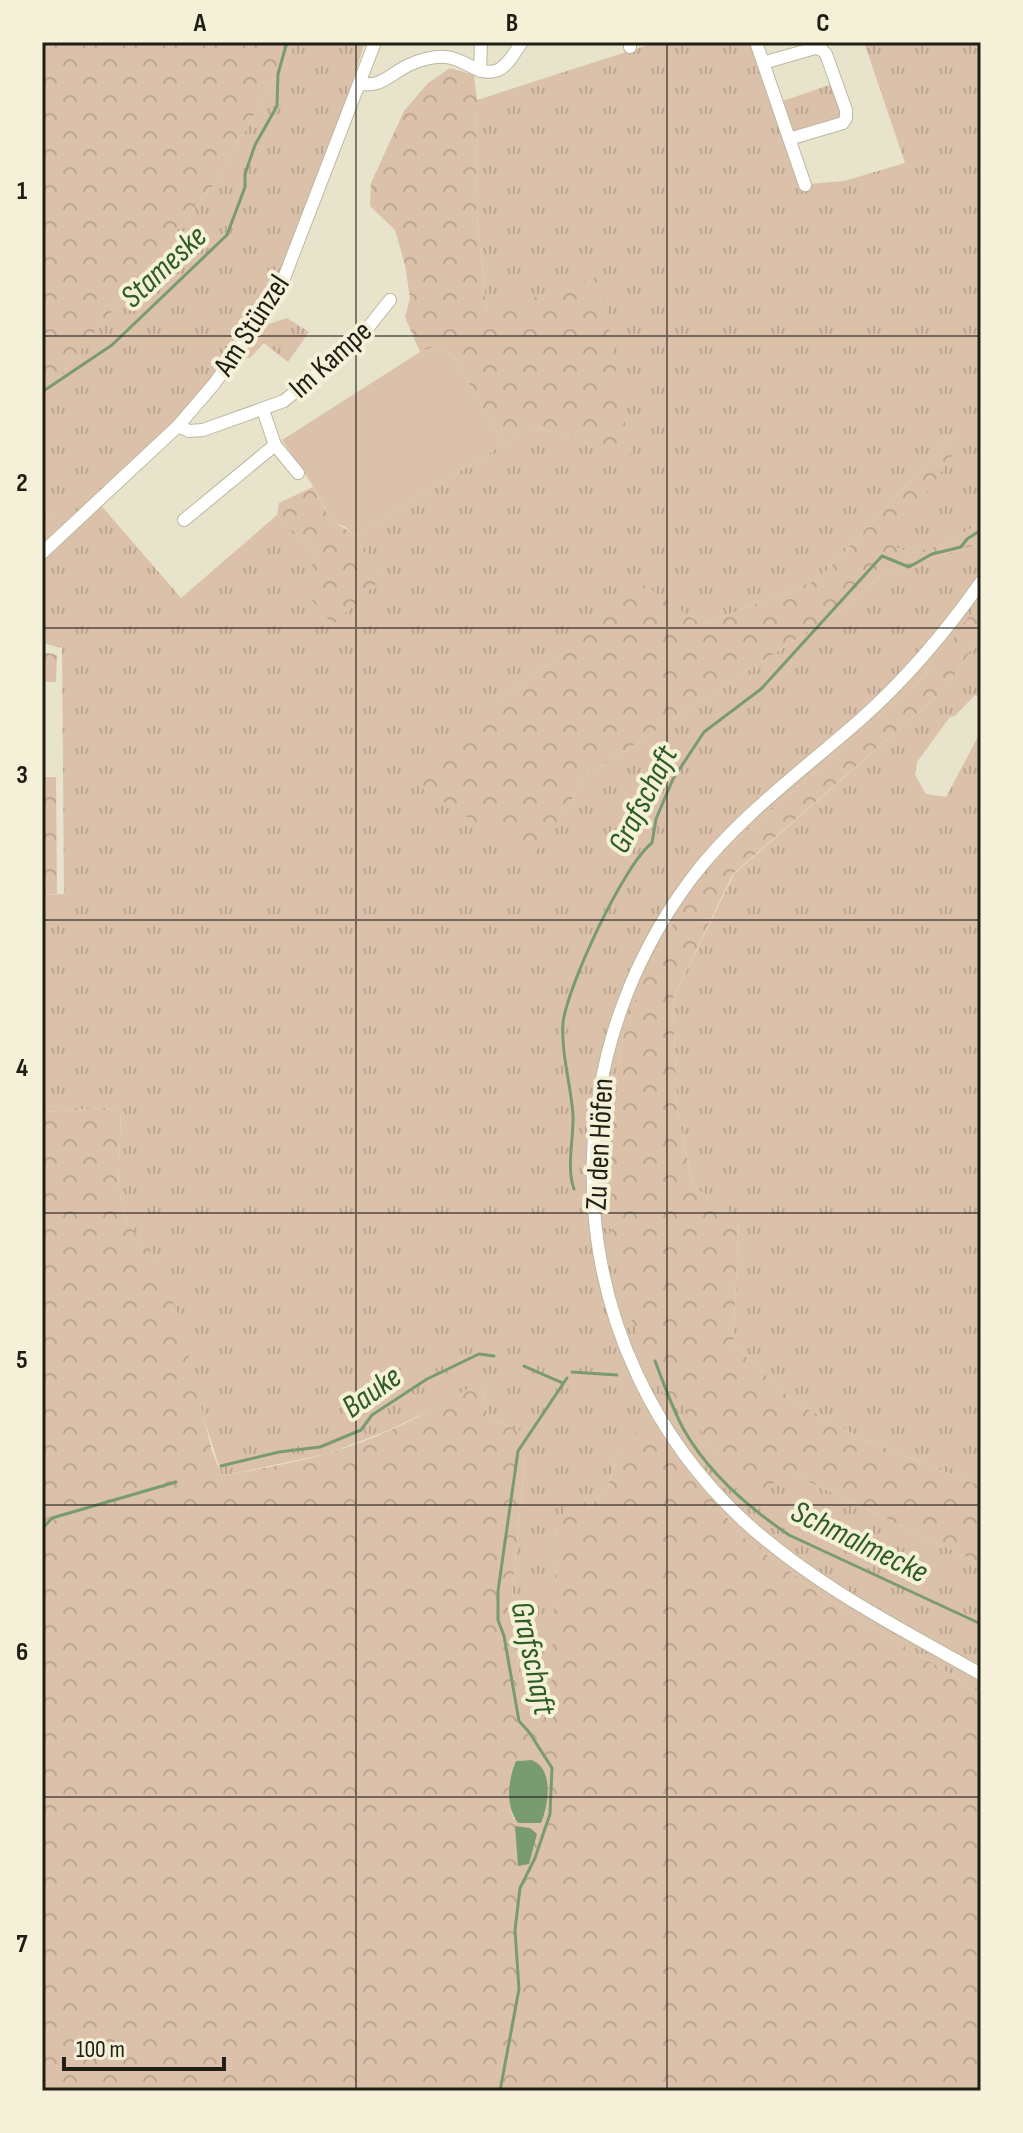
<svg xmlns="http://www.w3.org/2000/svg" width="1023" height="2133" viewBox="0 0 1023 2133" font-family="'Sofia Sans Condensed',sans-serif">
<defs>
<pattern id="grass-tufts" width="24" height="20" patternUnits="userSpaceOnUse" patternTransform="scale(2)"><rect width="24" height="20" fill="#dcc1aa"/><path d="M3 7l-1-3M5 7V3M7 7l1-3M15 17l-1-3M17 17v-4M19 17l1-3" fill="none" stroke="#bca591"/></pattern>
<pattern id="forest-crowns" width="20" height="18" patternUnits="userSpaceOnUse" patternTransform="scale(2)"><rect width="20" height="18" fill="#dcc1aa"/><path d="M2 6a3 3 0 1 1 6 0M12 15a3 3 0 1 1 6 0" fill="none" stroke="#bca591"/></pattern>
</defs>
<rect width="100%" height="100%" fill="#e7e4cb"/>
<path fill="url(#grass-tufts)" d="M296,42H365L323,176L269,300L240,342L174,422L62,528L42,510V398L215,183Z
M657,42H760L780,102L832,84L841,116L838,121L799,131L790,129L808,184L844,181L905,163L864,42H981V522L946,544L910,553L890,545L967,432H956L819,579L702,625L568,650L493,705L564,815L583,778L844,608L884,573L981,543V600L970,619L927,674L719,856L624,1033L603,1150L685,1405L716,1454L795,1475L969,1558L981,1567V1693L821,1595L744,1538L670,1448L656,1425L618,1452L608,1487L592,1504L557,1527L551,1722L521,1689L511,1607L525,1458L520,1431L488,1418L481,1381L448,1402L387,1431L326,1454L222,1476L154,1259L128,1223L118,1189L121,1113L105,1108L42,1112V895L64,894L62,648L42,643V560L99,503L181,598L277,515L318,554L302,582L384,576L355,536L533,426L630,455L487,313L476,206L477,100Z
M287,318L309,332L288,362L264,343L250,358L241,357L263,326Z
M981,634V699L975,695L955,716L950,717L917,762L915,775L926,794L946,797L981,731V1486L860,1438L793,1401L733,1344L739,1220L693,1186L677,1109L673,998L734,874L947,687Z"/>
<path fill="url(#forest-crowns)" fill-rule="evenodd" d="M42,42H296L215,183L42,398Z
M450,68L474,75L477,100L476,206L487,313L600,276L631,456L534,426L504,444L452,354L434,347L420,352L405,317L410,298L405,265L395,230L370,206L371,183L404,111L428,83Z
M956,432H968L891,545L910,553L946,544L981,522V543L884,573L844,608L583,778L564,815L531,858L416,784L417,776L493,705L568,650L640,582L702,625L819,579Z
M313,487L333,524C357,528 370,557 384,576L333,625L302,589V582L318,554L277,515L279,503Z
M42,510L62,528L42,547Z
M981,600V634L947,687L733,874L673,998L677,1109L693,1186L739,1219L733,1344L793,1401L860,1438L981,1486V1567L969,1558L795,1475L756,1491L716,1454L685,1406H669L628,1312L611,1243L603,1150L624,1033L651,957L719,856L927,674Z
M43,652L57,655L56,682H42Z
M42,777H56L57,894L42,895Z
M105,1108L121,1113L118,1189L128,1223L154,1259L179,1315L212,1451L222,1476C256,1469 291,1464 325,1454C379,1439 434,1411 481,1380L488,1418L520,1431L525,1458L511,1607L521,1689L550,1721L557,1527L570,1499L592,1504L608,1487L618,1452L628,1436L656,1425L670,1448L744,1538L821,1595L981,1693V2091H42V1112ZM521,1760H531C548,1784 549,1784 545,1814L514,1819C505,1798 512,1780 521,1760Z"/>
<path fill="#dcc1aa" d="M434,347L452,354L504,444L355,536L344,526L333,524L313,486L282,440L420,352Z"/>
<path fill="#799b71" d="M531,1760C554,1767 549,1805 541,1823H518C505,1806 508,1780 516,1761Z
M515,1826L530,1828L537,1834L529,1864L518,1866Z"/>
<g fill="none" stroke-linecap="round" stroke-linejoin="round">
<path stroke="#799b71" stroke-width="3" d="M42,392L112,345L227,235L245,187V174L255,145L277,106L278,74L287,42
M574,1189C566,1167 574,1138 573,1115C571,1085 561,1054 563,1023C567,987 624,864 652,843L656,819L673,779L704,732L761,689L882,556L909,567L932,554L961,547L967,539L981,530
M655,1361C664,1384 672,1408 684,1430C708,1472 749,1508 789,1535L981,1624
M524,1366L563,1383
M572,1372L617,1375
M221,1466L279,1452L320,1447L361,1430L372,1415L427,1379L479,1354L494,1356
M42,1529L52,1518L176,1482
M500,2091L519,1989L515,1930L520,1888L535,1858L550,1814L552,1768L529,1732L519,1721L504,1636L498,1620V1591L518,1451L567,1378"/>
<defs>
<path id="minor" d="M630,42V47
M756,42L805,185
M763,63L815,48L821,49L826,54L846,110V118L843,123L789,139
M480,71L481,42
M359,83C381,89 391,73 409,65C419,60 434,56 445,57C463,57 479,78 498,70C509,65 515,51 522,42
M263,410L275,445L298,473
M178,426L189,431L203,430L284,401L359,339L390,300
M184,520L275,445
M42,553L178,426L214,384L260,320L284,278L375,42
M981,582C945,633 907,678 861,719C802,771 738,817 691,879C544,1076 562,1352 744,1521C814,1585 899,1628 981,1674"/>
</defs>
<use href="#minor" stroke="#bbb8a0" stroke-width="14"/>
<use href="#minor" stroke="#fff" stroke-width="12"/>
</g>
<path fill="none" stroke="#1f1e15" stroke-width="2" stroke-opacity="0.55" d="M356,42V2091M667,42V2091M42,336H981M42,628H981M42,920H981M42,1213H981M42,1505H981M42,1797H981"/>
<g text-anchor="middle" stroke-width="8" stroke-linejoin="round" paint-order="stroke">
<g font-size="30" fill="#1f1e15" stroke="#f4f1d8">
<text transform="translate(251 325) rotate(-57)" y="10">Am Stünzel</text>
<text transform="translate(330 359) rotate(-42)" y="10">Im Kampe</text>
<text transform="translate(599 1144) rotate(-87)" y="10">Zu den Höfen</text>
</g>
<g font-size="32" font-style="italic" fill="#2e5c23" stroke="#f4f1d8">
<text transform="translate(163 266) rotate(-43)" y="11">Stameske</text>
<text transform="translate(642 799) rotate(-63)" y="11">Grafschaft</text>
<text transform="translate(371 1391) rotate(-36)" y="11">Bauke</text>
<text transform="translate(860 1541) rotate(26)" y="11">Schmalmecke</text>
<text transform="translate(534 1658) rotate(78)" y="11">Grafschaft</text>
</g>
</g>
<rect width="1023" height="2133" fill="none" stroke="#f4f1d8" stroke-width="88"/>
<path d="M64 2057v12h160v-12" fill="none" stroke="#1f1e15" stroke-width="4"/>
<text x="76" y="2057" font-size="24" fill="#1f1e15" stroke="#f4f1d8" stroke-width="6" paint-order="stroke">100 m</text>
<rect x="44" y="44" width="935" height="2045" fill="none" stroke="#1f1e15" stroke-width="3"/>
<g font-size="26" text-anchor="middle" font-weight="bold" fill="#1f1e15">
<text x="200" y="31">A</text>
<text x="512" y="31">B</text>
<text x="823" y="31">C</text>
<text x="22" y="199">1</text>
<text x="22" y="491">2</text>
<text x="22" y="783">3</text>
<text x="22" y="1076">4</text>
<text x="22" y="1368">5</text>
<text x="22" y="1660">6</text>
<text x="22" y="1952">7</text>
</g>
</svg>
